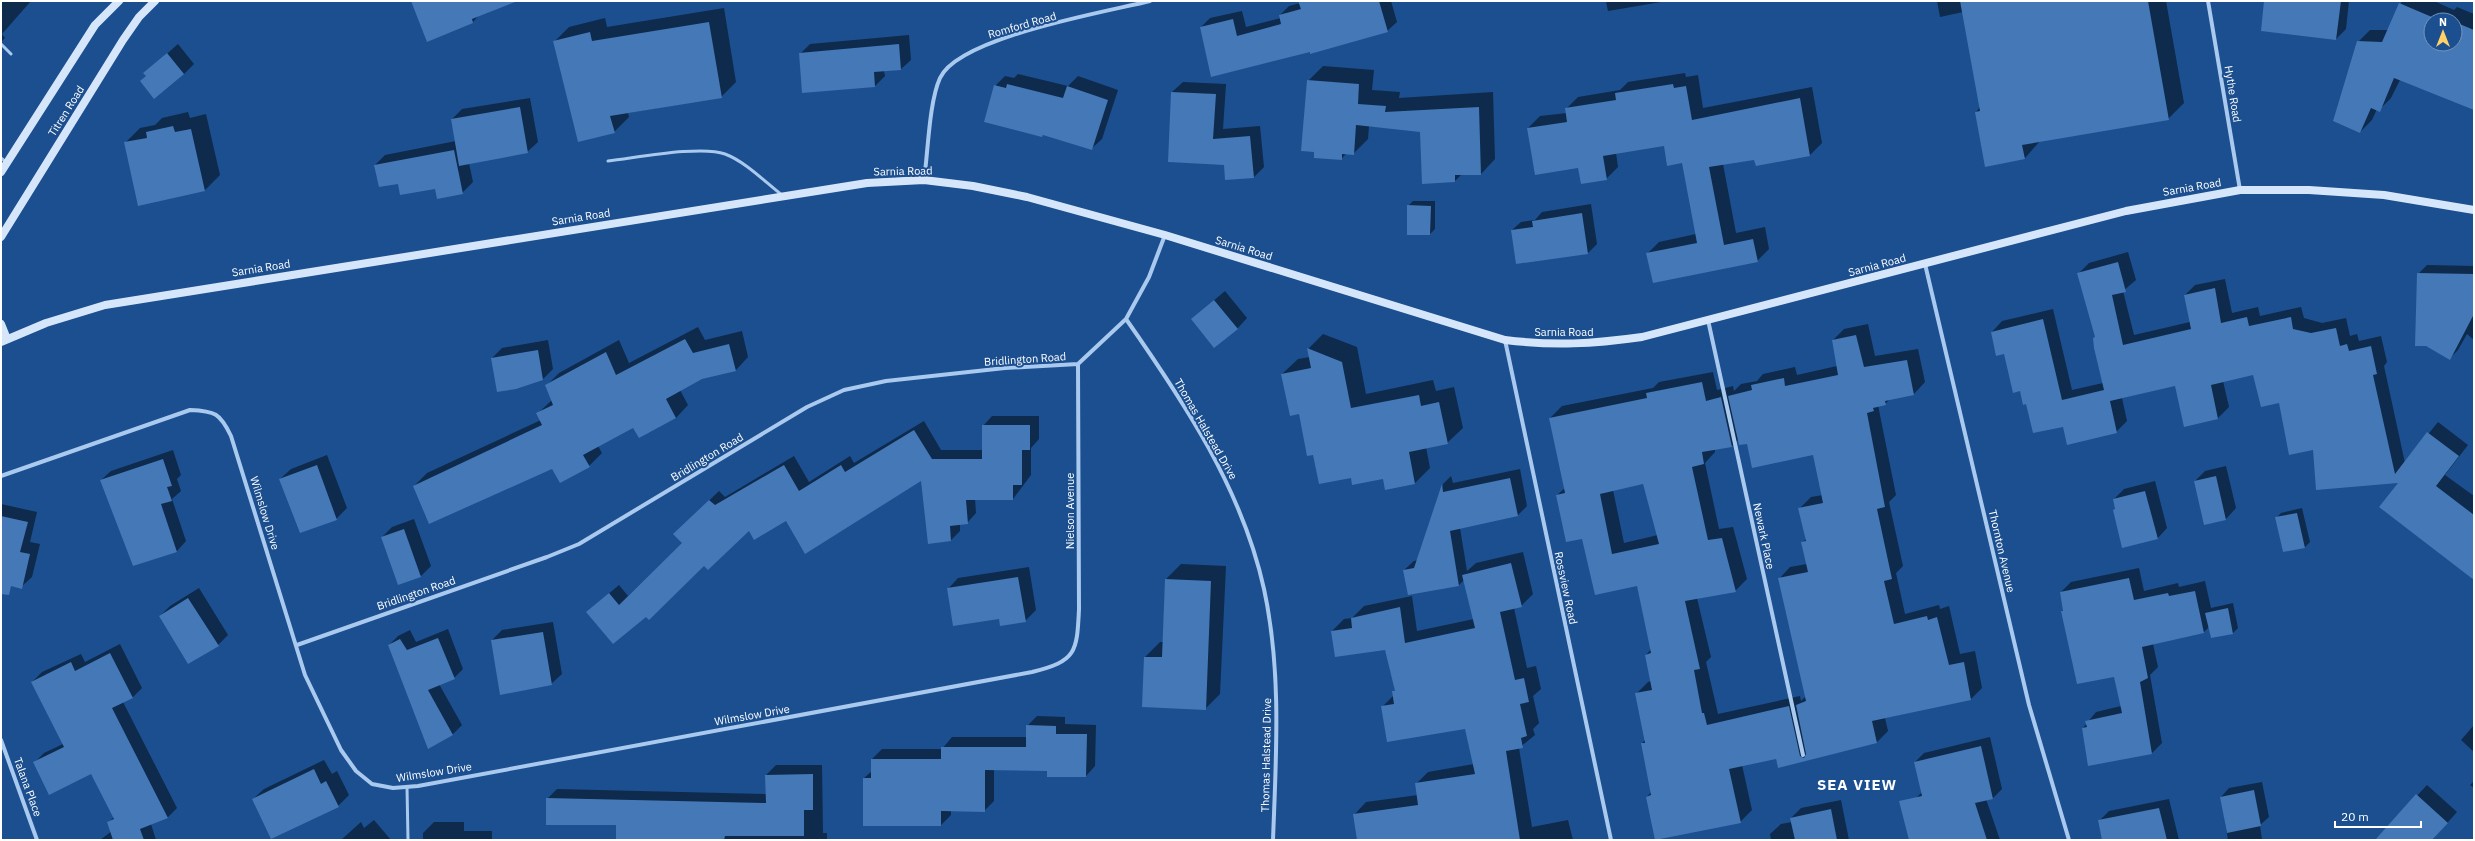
<svg xmlns="http://www.w3.org/2000/svg" width="2475" height="841" viewBox="0 0 2475 841" font-family="'IBM Plex Sans',sans-serif">
<rect width="100%" height="100%" fill="#1b4f8f"/>
<path fill="#0007" fill-rule="evenodd" d="M1,1H31L2,34L5,38L1,42Z
M412,1H512L479,15L473,22Z
M1299,1H1391L1397,22L1387,31L1212,76L1201,27L1210,18L1242,11L1246,27L1281,18L1280,15L1289,6L1300,3Z
M1606,1H1667L1608,11Z
M1937,1H2166L2184,103L2168,119L2040,141L2025,158L1986,166L1976,112L1980,107L1963,12L1940,17Z
M2265,1H2349L2346,29L2336,39Z
M2402,1H2434L2454,10L2457,7L2474,14V109L2400,80L2391,98L2379,110L2377,109L2372,120L2360,132L2358,42L2370,30H2388ZM2431,20H2455V44H2431Z
M724,8L736,82L721,97L628,113L629,117L614,132L554,42L569,27L605,18L607,27Z
M909,35L911,60L901,69L884,71L885,76L875,86L803,92L800,54L810,44Z
M178,44L194,64L184,74L145,73Z
M1323,66L1374,70L1372,90L1400,92L1399,98L1493,92L1495,159L1481,174H1462L1455,181L1421,131L1369,126L1368,139L1353,154L1347,153L1341,159L1308,81Z
M1685,73L1686,77L1698,75L1703,108L1812,87L1822,143L1810,155L1755,159L1723,164L1736,233L1765,227L1769,249L1757,261L1647,254L1659,242L1696,234L1683,162L1665,145L1616,153L1618,167L1606,179L1579,167L1528,128L1540,116L1567,113L1566,109L1578,97L1620,90L1628,82Z
M1018,74L1068,86L1078,76L1118,90L1102,139L1091,149L1044,134L1042,136L995,86L1005,76L1014,78Z
M1183,82L1226,84L1223,129L1260,126L1264,167L1254,177L1225,164L1169,161L1172,92Z
M530,98L538,142L527,152L469,163L473,182L462,193L398,182L375,165L385,155L456,141L452,119L462,109Z
M188,112L190,118L206,114L220,175L205,190L139,205L125,143L140,128L155,125L162,118Z
M1413,201H1435V229L1430,234L1408,206Z
M1591,204L1597,244L1588,253L1517,263L1512,230L1521,222L1535,220L1542,212Z
M2128,252L2136,280L2123,291L2134,335L2190,322L2185,295L2195,285L2225,279L2232,313L2258,307L2260,316L2301,307L2304,318L2322,323L2346,318L2350,336L2357,334L2359,341L2381,336L2387,362L2384,366L2405,463L2438,422L2468,445L2445,475L2474,496V571L2400,482L2314,449L2279,402L2254,374L2223,381L2229,407L2218,418L2185,426L2176,385L2122,398L2127,421L2116,432L2064,425L2027,403L2004,353L1992,332L2002,321L2053,309L2072,390L2103,383L2096,336L2078,274L2089,263Z
M2427,265L2474,266V340L2467,334L2458,350L2449,359L2418,274Z
M1225,291L1247,318L1237,329L1192,319Z
M1868,324L1875,356L1918,349L1925,382L1914,394L1890,399L1885,404L1878,405L1896,495L1889,502L1903,566L1896,573L1905,614L1939,605L1940,609L1949,606L1960,654L1975,651L1982,688L1971,699L1885,718L1888,731L1877,742L1778,767L1776,758L1742,765L1752,810L1740,822L1647,797L1651,792L1642,743L1645,740L1636,694L1648,682L1652,681L1646,655L1651,649L1637,584L1583,537L1557,495L1565,488L1550,418L1562,406L1653,388L1659,382L1713,372L1717,390L1733,386L1734,391L1741,384L1757,381L1763,374L1795,367L1797,375L1837,366L1833,340L1844,329ZM1739,439L1748,443L1814,453L1823,495L1811,497L1800,508L1806,539L1802,543L1807,564L1790,567L1779,579L1806,696L1801,701L1800,696L1718,714L1706,662L1711,657L1697,598L1735,591L1747,579L1733,527L1719,529L1705,463L1715,452V449L1732,446ZM1643,483L1658,535L1624,543L1613,490Z
M698,327L705,340L742,331L748,357L736,370L702,378L680,390L688,405L676,418L633,427L598,446L602,453L589,466L553,468L414,486L427,473L541,420L537,414L552,400L546,386L559,373L619,340L629,363Z
M1323,334L1357,347L1366,394L1433,380L1436,391L1454,387L1463,428L1447,443L1426,447L1430,468L1415,483L1384,477H1352L1314,454L1300,413L1282,374L1298,359L1310,357L1308,349Z
M548,340L553,369L543,379L516,388L492,358L502,348Z
M992,416H1039V439L1031,448V475L1013,499H975L976,513L967,523L960,524V531L951,540L929,543L922,479L749,530L704,564L647,616L587,612L619,585L628,596L683,543L684,525L719,491L725,497L794,456L809,482L850,456L854,463L924,421L941,450H983V426Z
M173,450L181,475L177,479L181,491L172,499L186,541L177,551L133,565L101,480L111,471Z
M327,455L347,508L336,519L280,479L291,469Z
M2226,466L2236,508L2226,519L2205,524L2195,481L2205,471Z
M1520,469L1527,506L1518,515L1460,528L1467,571L1476,563L1523,552L1533,594L1521,606L1514,608L1527,668L1536,666L1541,689L1533,696L1539,723L1533,729L1535,735L1519,748L1532,827L1568,820L1573,840H1358L1354,815L1366,802L1418,795L1416,784L1428,772L1474,764L1466,728L1382,707L1394,695L1396,689L1386,648L1332,631L1344,619L1352,618L1364,606L1412,596L1417,631L1474,619L1465,579L1459,585L1404,570L1414,561L1418,560L1443,484L1451,476L1453,483Z
M2155,481L2167,528L2157,539L2116,508L2114,499L2124,489Z
M1,504L37,512L30,542L40,544L32,577L21,587L1,583Z
M2302,508L2310,542L2305,547L2283,551L2276,518L2281,513Z
M414,519L431,566L421,576L382,537L392,527Z
M1181,564L1226,566L1220,694L1205,709L1145,657L1160,642H1164L1166,579Z
M1029,567L1036,610L1025,621L999,618L948,589L958,578Z
M2139,568L2144,591L2178,583L2179,587L2205,581L2211,608L2233,603L2238,628L2233,633L2211,637L2209,627L2204,632L2153,644L2158,667L2150,675L2162,743L2152,753L2083,728L2096,712L2121,706L2115,676L2062,611L2064,609L2061,592L2071,582Z
M199,588L228,635L218,645L160,616L170,606Z
M553,622L562,674L551,684L492,640L502,630Z
M448,629L463,669L454,678L439,684L462,725L453,734L428,747L389,645L398,636L410,630L416,642Z
M120,644L142,688L132,698L123,702L177,808L168,817L151,824L156,840H100L112,831L109,822L114,817L91,773L34,763L44,753L63,744L32,682L42,672L81,654L85,662Z
M1037,716L1065,717V724L1096,725L1095,766L1086,776L1048,770L994,769V801L984,811H951V815L941,825L864,778L872,771V759L882,749H942L952,737H1027V726Z
M2474,725V752L2461,740Z
M1990,737L2002,789L1993,798L1986,799L2000,840H1932L1916,798L1922,792L1915,762L1924,753Z
M324,760L332,774L337,771L349,795L338,806L253,799L264,789Z
M776,765H822L823,833H827V840H617V824L547,799L557,789L767,794L766,775Z
M2474,781V788L2470,785Z
M2262,782L2269,817L2260,825L2262,840H2228L2221,797L2229,788Z
M2427,785L2457,812L2432,840H2376Z
M2169,799L2179,840H2103L2099,821L2109,811Z
M1841,800L1849,840H1771L1770,834L1781,824L1792,822L1791,818L1801,808Z
M374,820L391,840H341L361,822L364,828Z
M434,822H464V831H492V840H423V833Z"/>
<path fill="#4478b7" fill-rule="evenodd" d="M411,1H515V2L472,19L473,23L427,42Z
M1298,1H1379L1388,32L1310,54V52L1211,77L1200,27L1233,19L1237,36L1281,24L1279,15L1301,9Z
M1960,1H2148L2169,120L2022,145L2025,159L1985,167L1975,112L1980,111Z
M2264,1H2341L2336,40L2261,31Z
M2399,3L2439,20H2431V44H2455V22L2474,30V110L2394,78L2380,112L2371,108L2360,133L2333,121L2357,41L2382,42Z
M709,22L722,98L610,116L615,133L578,142L553,41L590,32L592,41Z
M899,44L901,70L874,72L875,87L802,93L799,53Z
M167,53L184,74L154,99L140,81L146,76L143,73Z
M1307,80L1359,84L1358,104L1386,106L1385,112L1479,107L1481,175H1455V182L1422,184L1420,132L1356,125L1354,155L1342,154V160L1314,158V152L1301,151Z
M1007,84L1063,98L1067,86L1108,100L1092,150L1043,135L1042,137L984,122L994,85L1006,88Z
M1673,84L1674,88L1686,86L1692,120L1800,98L1810,156L1756,166L1754,160L1709,167L1724,245L1753,239L1758,262L1653,283L1646,253L1697,243L1682,163L1667,166L1664,146L1603,156L1607,180L1581,184L1578,168L1535,175L1527,128L1567,122L1565,108L1616,100L1615,93Z
M1171,92L1216,94L1213,139L1250,136L1254,178L1225,180L1224,165L1168,162Z
M520,107L528,153L459,166L451,119Z
M173,126L175,132L191,129L205,191L138,206L124,142L147,138L146,132Z
M454,150L463,194L437,199L435,189L400,195L398,184L379,187L374,165Z
M1407,205L1431,206L1430,235H1407Z
M1582,213L1588,254L1516,264L1511,230L1533,227L1532,221Z
M2118,262L2126,292L2112,295L2123,345L2191,329L2184,295L2215,288L2221,323L2247,317L2249,326L2291,317L2293,329L2311,333L2336,328L2340,346L2347,344L2349,351L2371,346L2377,374L2373,375L2395,474L2427,432L2459,456L2436,486L2474,515V580L2379,507L2398,483L2316,490L2313,450L2289,455L2279,403L2261,407L2253,375L2211,385L2218,419L2184,427L2175,386L2110,401L2117,433L2067,445L2063,427L2033,433L2026,404L2023,405L2020,391L2013,393L2004,354L1996,356L1991,332L2043,319L2062,400L2104,390L2094,348L2093,338L2095,337L2077,273Z
M2417,273L2474,274V314L2450,360L2426,346H2415Z
M1214,300L1238,329L1214,348L1191,319Z
M1856,335L1864,367L1907,360L1914,395L1885,401L1886,405L1873,408L1874,411L1867,413L1885,507L1877,509L1892,579L1884,581L1894,624L1927,616L1928,620L1937,617L1949,665L1964,662L1971,700L1872,721L1877,743L1778,768L1776,759L1729,769L1741,823L1655,840L1646,797L1651,795L1641,743H1645L1635,693L1652,690L1645,655L1651,653L1637,586L1595,595L1582,539L1566,542L1556,495L1565,493L1549,418L1647,398L1646,393L1702,382L1706,401L1721,397L1732,447L1702,452L1704,464L1692,467L1708,540L1722,538L1736,592L1685,601L1700,669L1694,670L1702,713H1704L1707,725L1789,706L1800,756L1804,758L1806,754L1796,705L1806,701L1778,578L1808,572L1801,542L1806,541L1798,508L1823,503L1813,455L1752,468L1747,444L1739,445L1728,396L1752,390L1751,385L1784,378L1785,386L1838,375L1832,340ZM1643,484L1659,544L1612,554L1600,494Z
M685,339L693,353L729,344L736,371L702,379L666,399L676,418L639,438L633,428L583,455L590,467L560,483L552,469L429,524L413,486L542,425L536,413L553,405L545,385L606,352L616,375Z
M1307,348L1342,362L1351,408L1419,395L1421,406L1439,402L1448,444L1409,452L1415,484L1385,490L1383,479L1352,485L1351,478L1319,484L1313,455L1307,456L1299,414L1290,416L1281,374L1311,368Z
M538,350L543,380L516,389L497,392L491,358Z
M982,425H1030V450H1022V485H1013V500H966L968,524L950,526L951,541L928,544L921,481L805,554L786,521L754,540L749,531L708,570L704,566L649,620L646,617L613,644L586,612L609,593L619,605L682,543L673,534L709,500L715,505L784,465L799,491L841,465L845,472L914,430L932,459H982Z
M163,459L172,486L167,487L172,501L161,504L177,552L133,566L100,480Z
M317,465L337,520L300,533L279,479Z
M2216,476L2226,520L2204,525L2194,481Z
M1510,478L1518,516L1450,531L1459,586L1408,595L1403,570L1414,568L1442,484L1443,492Z
M2145,491L2158,539L2122,548L2113,510L2115,509L2113,499Z
M2297,513L2305,548L2283,552L2275,517Z
M1,516L28,522L20,552L30,554L22,589L11,586L9,595L1,594Z
M404,529L421,577L398,585L381,537Z
M1511,563L1522,607L1500,612L1515,680L1524,678L1529,702L1520,704L1527,736L1521,738L1523,748L1506,751L1520,840H1357L1353,814L1418,805L1415,783L1475,774L1465,729L1387,742L1381,706L1394,704L1392,691H1395L1385,650L1335,657L1331,631L1352,628L1351,618L1400,607L1405,643L1475,628L1462,575Z
M1018,577L1026,622L1000,626L999,619L953,626L947,588Z
M2129,578L2134,600L2168,593L2169,596L2195,591L2204,633L2142,647L2148,678L2140,682L2152,754L2088,766L2082,728L2087,727L2085,721L2122,713L2114,677L2077,684L2061,611H2063L2060,592Z
M1165,579L1211,581L1206,710L1142,707L1144,657H1162Z
M188,598L219,646L188,664L159,616Z
M2228,608L2233,634L2211,638L2205,613Z
M543,632L552,685L500,695L491,640Z
M438,638L455,679L428,690L453,735L428,749L388,645L400,639L407,650Z
M110,653L133,698L112,708L168,818L140,829L144,840H113L107,822L114,819L91,774L49,795L33,762L64,747L31,682L71,662L75,671Z
M1026,725L1056,726V734H1087L1086,777H1047V771L985,770V812L941,811V826H863V778H871V759H941V747H1026Z
M1981,746L1993,799L1975,803L1987,840H1909L1899,801L1922,796L1914,762Z
M314,769L321,784L326,781L339,807L271,839L252,799Z
M813,774V810H804V836H725L724,840H616V825H546V798L766,803L765,775Z
M2254,790L2261,826L2227,833L2220,797Z
M2416,794L2448,823L2432,840H2375Z
M2159,808L2167,840H2102L2098,820Z
M1831,809L1837,840H1795L1790,818Z"/>
<g fill="none" stroke-linecap="round" stroke-linejoin="round">
<path stroke="#a9c9ee" stroke-width="3" d="M1,44L11,54
M1,158L7,163
M608,161C636,158 701,145 725,154C746,162 765,182 782,195
M407,787L408,840"/>
<path stroke="#a9c9ee" stroke-width="4" d="M2208,1L2240,190
M924,180C928,153 929,102 940,78C959,37 1105,12 1150,1
M1925,264L2029,705L2069,840
M1126,319C1184,402 1242,489 1264,589C1282,672 1276,757 1273,840
M1708,320L1803,755
M1505,340L1611,840
M1,476L190,410C215,411 220,413 231,436L305,675L341,750L356,771L372,784L393,788L418,786L1032,672C1076,661 1077,653 1079,609L1078,364
M297,645L547,557L579,544L807,407L844,390L886,381L1005,368L1078,364L1126,319L1149,277L1165,235
M1,740L37,840"/>
<path stroke="#d6e6fa" stroke-width="8" d="M1,172L95,25L119,1
M1,237L123,40L139,17L155,1
M1,324L7,339
M1,342L46,323L105,305L867,183L924,180L973,186L1027,197L1165,235L1505,340C1555,346 1592,344 1642,337L2126,211L2240,190H2309L2384,195L2474,210"/>
</g>
<g text-anchor="middle" stroke-width="4" stroke-linejoin="round" paint-order="stroke">
<g font-size="11" fill="#fff" stroke="#1b4f8f">
<text transform="translate(1022 25) rotate(-16)" y="4">Romford Road</text>
<text transform="translate(2233 94) rotate(81)" y="4">Hythe Road</text>
<text transform="translate(66 111) rotate(-58)" y="4">Titren Road</text>
<text transform="translate(903 171) rotate(-1)" y="4">Sarnia Road</text>
<text transform="translate(2192 187) rotate(-10)" y="4">Sarnia Road</text>
<text transform="translate(581 217) rotate(-9)" y="4">Sarnia Road</text>
<text transform="translate(1244 248) rotate(17)" y="4">Sarnia Road</text>
<text transform="translate(1877 265) rotate(-15)" y="4">Sarnia Road</text>
<text transform="translate(261 268) rotate(-9)" y="4">Sarnia Road</text>
<text x="1564" y="336">Sarnia Road</text>
<text transform="translate(1025 359) rotate(-4)" y="4">Bridlington Road</text>
<text transform="translate(1206 429) rotate(60)" y="4">Thomas Halstead Drive</text>
<text transform="translate(707 457) rotate(-31)" y="4">Bridlington Road</text>
<text transform="translate(1070 511) rotate(-90)" y="4">Nielson Avenue</text>
<text transform="translate(265 513) rotate(73)" y="4">Wilmslow Drive</text>
<text transform="translate(1764 536) rotate(78)" y="4">Newark Place</text>
<text transform="translate(2002 551) rotate(77)" y="4">Thornton Avenue</text>
<text transform="translate(1566 588) rotate(78)" y="4">Rossview Road</text>
<text transform="translate(416 593) rotate(-19)" y="4">Bridlington Road</text>
<text transform="translate(752 715) rotate(-10)" y="4">Wilmslow Drive</text>
<text transform="translate(1266 755) rotate(-89)" y="4">Thomas Halstead Drive</text>
<text transform="translate(434 772) rotate(-9)" y="4">Wilmslow Drive</text>
<text transform="translate(28 787) rotate(70)" y="4">Talana Place</text>
</g>
<g font-size="15" font-weight="bold" letter-spacing="1" fill="#fff" stroke="#1b4f8f">
<text x="1857" y="790">SEA VIEW</text>
</g>
</g>
<rect width="2475" height="841" fill="none" stroke="#ffffff" stroke-width="4"/>
<g transform="translate(2443 32)"><circle r="19" fill="#1b4f8f" stroke="#7695bc"/>
<path d="M0-3L7 15L0 10L-7 15Z" fill="#ffd166"/>
<text y="-6" font-size="11" font-weight="bold" text-anchor="middle" fill="#ffffff">N</text>
</g>
<path d="M2335 821v6h86v-6" fill="none" stroke="#ffffff" stroke-width="2"/>
<text x="2341" y="821" font-size="12" fill="#ffffff" stroke="#1b4f8f" stroke-width="3" paint-order="stroke">20 m</text>
</svg>
